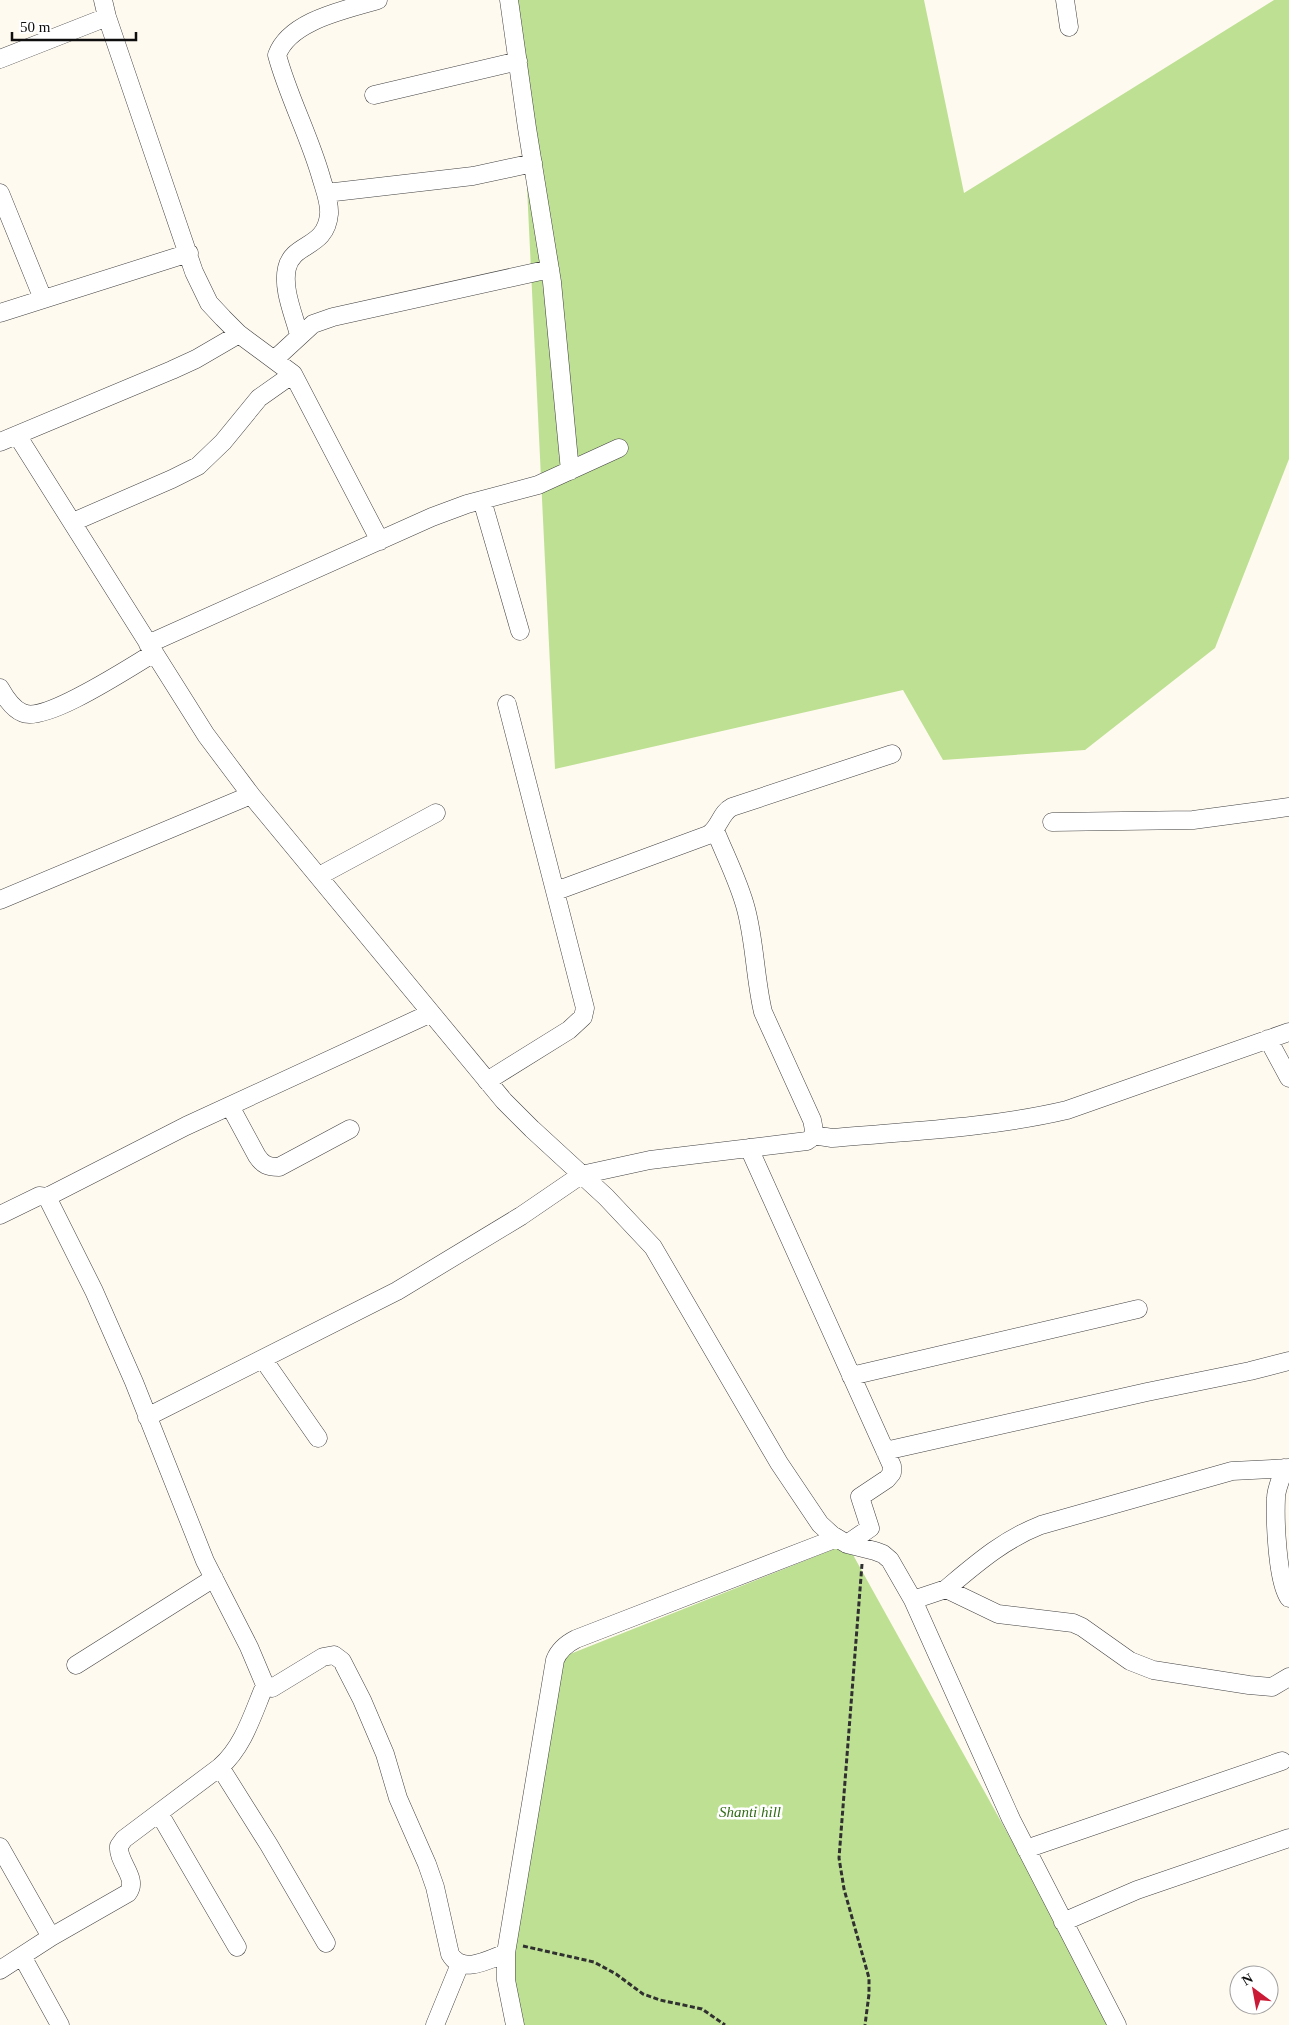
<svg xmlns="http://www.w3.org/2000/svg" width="1289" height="2025" viewBox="0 0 1289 2025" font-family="'Times New Roman',serif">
<rect width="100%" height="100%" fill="#fffaf0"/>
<path fill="#bee093" d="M518,0H924L964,193L1274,0H1289V459L1215,648L1085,750L943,760L903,690L555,769Z
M847,1544L1114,2025H514L507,1943L555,1660Z"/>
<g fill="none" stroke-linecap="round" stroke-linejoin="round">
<defs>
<path id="minor" d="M103,0L107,17L194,272L209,303L223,318L239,334L293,374L380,541
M509,0L527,128L552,282L570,471
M1065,0L1069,27
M0,59L107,17
M374,95L518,61
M0,193L43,299
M326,193L473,176L533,163
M0,313L189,253
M299,335C294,315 282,289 287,268C293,242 326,249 329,214C330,202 324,188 321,177C309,135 288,96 277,55C290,20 346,10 378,0
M275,359L313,324L333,317L550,269
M17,435L206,735L251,795L504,1101L532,1129L606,1197L653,1247L779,1463L820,1524L832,1535L847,1544L875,1551L883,1554L890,1560L913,1600L1011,1819L1117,2025
M0,442L172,370L196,359L239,334
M482,500L520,631
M73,522L172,479L198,466L223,442L259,398L293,374
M148,644L432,517L467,504L538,485L619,448
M0,688C5,697 13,709 23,713C46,723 130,667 154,653
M1052,822L1193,820L1289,807
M319,876L436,813
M556,891L708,835C720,828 720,813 732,807L892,754
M0,900L251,795
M1268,1039L1289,1078
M487,1081L569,1030L583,1017L585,1008L507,704
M230,1106L257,1156C263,1165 268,1167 279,1167L350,1129
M813,1135L832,1138C911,1131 990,1128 1067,1110L1289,1032
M749,1148L892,1466V1473L887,1479L860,1497L870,1528L847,1544
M47,1197L186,1126L431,1013
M0,1215L39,1196L47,1197L94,1291L134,1382L205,1561L249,1647L265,1685L272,1688L323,1657L334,1655L342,1661L362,1700L385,1754L398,1798L427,1864L435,1887L450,1954C462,1975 488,1960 506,1953
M263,1359L318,1438
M851,1376L1138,1309
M147,1417L397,1291L521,1216L581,1175L650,1160L807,1141C816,1136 814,1129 812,1120L763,1012C755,978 755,943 746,909C739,882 725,855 715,830
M885,1451L1147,1392L1250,1371L1289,1361
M1284,1468C1282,1478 1276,1488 1276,1498C1275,1520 1277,1581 1289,1598
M946,1589C977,1563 1003,1540 1041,1525L1232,1471L1289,1468
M913,1600L946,1589L998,1614L1073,1623L1082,1627L1130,1661L1153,1670L1249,1685L1272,1687L1289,1677
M76,1665L214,1578
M220,1767L269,1845L326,1943
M159,1813L237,1947
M0,1847L51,1937L0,1970
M1026,1849L1282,1761
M1063,1922L1137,1890L1289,1838
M51,1937L128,1893C139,1878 117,1862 119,1846L124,1839L220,1767C244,1746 253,1713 265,1685
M22,1956L60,2025
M435,2025L460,1964
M515,2025L506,1980V1953L555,1660C559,1650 566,1644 576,1639L837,1538"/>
</defs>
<use href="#minor" stroke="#414141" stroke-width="19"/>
<path stroke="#303030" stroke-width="3" stroke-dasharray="5 2.5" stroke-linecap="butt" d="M862,1564L839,1858L844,1889L869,1978V1994L865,2025
M523,1946L594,1962L616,1974L643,1994L660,2000L702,2009L725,2025"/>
<use href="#minor" stroke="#fff" stroke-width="18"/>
</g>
<g text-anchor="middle" stroke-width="5" stroke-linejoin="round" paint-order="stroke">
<g font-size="15" font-style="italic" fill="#336c18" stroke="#fff">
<text x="750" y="1817">Shanti hill</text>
</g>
</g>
<g transform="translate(1254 1990) rotate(328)"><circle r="24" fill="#ffffff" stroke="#9f9f9f"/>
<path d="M0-4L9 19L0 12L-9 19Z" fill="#cb1a35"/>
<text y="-8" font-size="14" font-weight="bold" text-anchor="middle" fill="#0e0e0e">N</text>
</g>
<path d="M12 32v8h124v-8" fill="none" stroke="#0e0e0e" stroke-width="2.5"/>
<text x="20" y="32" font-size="15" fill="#0e0e0e" stroke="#ffffff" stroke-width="4" paint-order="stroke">50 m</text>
</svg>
